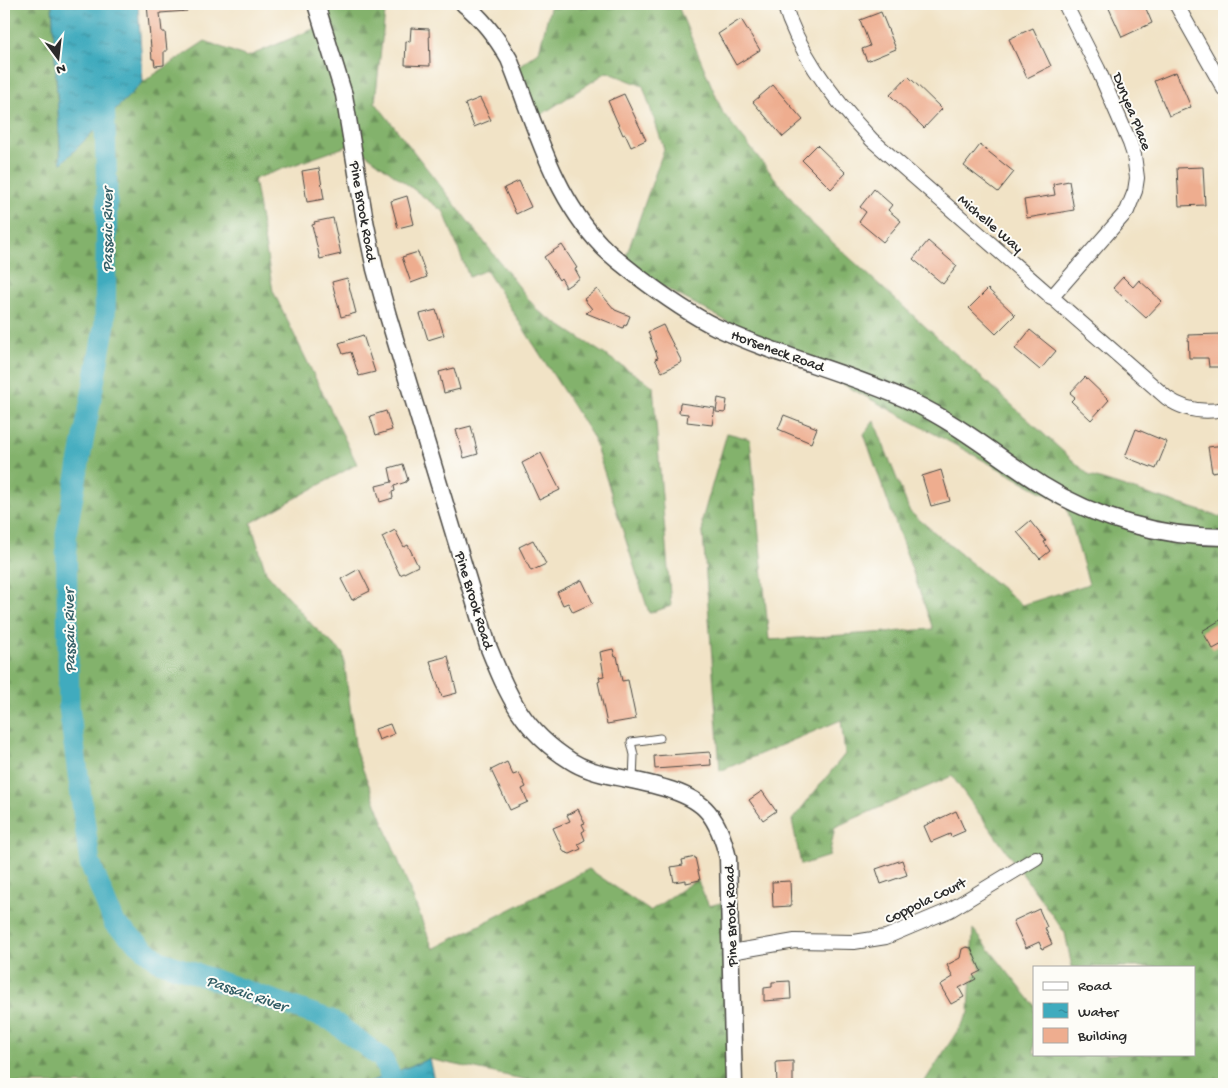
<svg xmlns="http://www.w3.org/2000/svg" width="1228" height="1088" viewBox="0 0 1228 1088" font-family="'Gochi Hand',sans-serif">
<defs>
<pattern id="forest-firs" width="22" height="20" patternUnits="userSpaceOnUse" patternTransform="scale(1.25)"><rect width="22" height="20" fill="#83b26c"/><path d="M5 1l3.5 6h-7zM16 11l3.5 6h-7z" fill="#6b9159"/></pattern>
<pattern id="water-ripples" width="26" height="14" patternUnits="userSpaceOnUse" patternTransform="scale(1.25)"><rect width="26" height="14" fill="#3fabbe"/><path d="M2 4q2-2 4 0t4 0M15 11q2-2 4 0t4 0" fill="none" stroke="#358b9b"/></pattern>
</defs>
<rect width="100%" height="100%" fill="#fdfcf7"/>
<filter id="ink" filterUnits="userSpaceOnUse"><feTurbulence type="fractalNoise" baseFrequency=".02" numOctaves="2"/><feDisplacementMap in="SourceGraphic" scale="10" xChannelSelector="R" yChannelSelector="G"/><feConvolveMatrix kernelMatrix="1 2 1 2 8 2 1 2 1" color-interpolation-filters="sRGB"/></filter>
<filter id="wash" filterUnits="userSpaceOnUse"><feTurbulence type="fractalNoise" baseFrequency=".0096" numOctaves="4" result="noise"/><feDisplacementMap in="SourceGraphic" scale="20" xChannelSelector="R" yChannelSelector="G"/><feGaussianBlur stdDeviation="1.12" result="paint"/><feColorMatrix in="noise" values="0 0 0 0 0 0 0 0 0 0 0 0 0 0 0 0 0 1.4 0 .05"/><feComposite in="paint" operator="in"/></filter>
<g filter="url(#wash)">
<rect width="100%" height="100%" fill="#f1e3c6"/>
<path fill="url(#forest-firs)" stroke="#576e4c" d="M4,4H52L61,164L143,82L205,41L247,57L318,27L313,4H386L375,102L538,311L653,386L671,606L649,613L593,437L486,270L469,277L444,212L353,144L254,179L273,291L357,464L251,523L266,572L313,626L343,653L356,752L433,949L589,869L650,911L697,879L709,906L728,901L731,1084H546L429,1059L367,1084H4Z
M551,4H677L723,113L809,221L1090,476L1224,518V1084H923L969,1013L973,929L1034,1005V1054H1194V967H1072L1065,933L952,776L835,827L829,856L801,865L792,820L845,754L841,720L720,771L702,520L727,433L750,439L769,640L933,629L864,434L874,421L910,512L1022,605L1089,584L1066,505L623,265L664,149L643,86L607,72L530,122L513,70L539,51Z"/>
<path fill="url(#water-ripples)" stroke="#356b74" d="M52,4H138L143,82L61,164Z
M429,1059L435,1084H367L366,1083Z"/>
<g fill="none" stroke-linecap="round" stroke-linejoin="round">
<path stroke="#3fabbe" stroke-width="21" d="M104,91L107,196L105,323L66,534L69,707L90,863L114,923L159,961L331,1020L382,1058L394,1084"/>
</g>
<g id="blocks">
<path fill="#eead8f" d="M147,4H187V11L160,13L162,32H165L167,51H164V65L155,66L154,59H152Z
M1107,4H1144L1152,23L1122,37Z
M881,12L896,49L867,61L862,49L870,46L860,20Z
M741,19L760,50L736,65L718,34Z
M411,28L429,29L430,66L405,65L406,41L410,42Z
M1033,28L1051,66L1027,78L1009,39Z
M1176,72L1191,107L1169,116L1154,81Z
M908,76L942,109L924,128L890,95Z
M773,85L803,120L783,137L753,102Z
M624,94L646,140L631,147L625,134L623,135L608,101Z
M480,98L491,120L474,127L465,104Z
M817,145L846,173L831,189L802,160Z
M980,145L1014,172L998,192L964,166Z
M1203,167L1205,205L1179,206L1177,168Z
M319,168L324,199L307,202L302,171Z
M519,181L531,207L516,214L504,188Z
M1069,181L1074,210L1027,218L1024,200L1055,195L1053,184Z
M874,189L892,205L888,210L901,221L883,242L859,222L866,212L860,207Z
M407,196L414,224L398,228L391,201Z
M333,218L341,254L320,259L312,225L315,224L314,222Z
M928,241L957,266L943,284L913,259Z
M562,245L577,268L575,269L580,278L565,288V285L561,278L559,280L544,257Z
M418,252L427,277L411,283L402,257Z
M1123,277L1133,287L1139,280L1162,301L1146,318L1113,288Z
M347,278L356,313L341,317L332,282Z
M597,289L615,310L630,316L626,326L624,325L623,328L586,313L592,309L584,299Z
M988,289L1015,315L996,334L969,308Z
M436,310L444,335L428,340L420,314Z
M663,325L682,362L662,372L655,359L658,358L648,332Z
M1030,330L1056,351L1040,370L1015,349Z
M1221,334L1223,367H1209L1208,358H1189L1188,335Z
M363,335L375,372L359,376L351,352L343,354L339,343Z
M454,368L460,389L444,393L439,372Z
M1085,377L1109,400L1091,420L1071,401L1075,397L1070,393Z
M718,398L727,400L725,413L716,412Z
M680,403L715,408L712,425L687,422L688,414L679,413Z
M386,411L392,430L376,435L370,416Z
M784,415L817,428L811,443L778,429Z
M471,426L478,454L464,458L456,430Z
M1136,429L1167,442L1156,469L1125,457Z
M1224,445V470L1212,472L1208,447Z
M541,453L560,490L539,500L522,463Z
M403,464L408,480L406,481V482L394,486L395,491L392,492L393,498L380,502L376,486L392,482L389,468Z
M941,470L950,501L931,506L922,476Z
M1030,521L1046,541L1044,542L1050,551L1040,559L1017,532Z
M395,530L404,547L408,545L418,566L400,575L382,537Z
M533,540L546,564L531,571L519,547Z
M359,569L370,591L352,600L341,579Z
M582,580L593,603L573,612L568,603L563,605L557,592Z
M1224,618V643L1213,649L1202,631Z
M613,649L615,657L617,656L622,681L628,680L636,719L607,724L598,682L600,681L599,677L604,676L600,652Z
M448,656L457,693L442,697L430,661Z
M390,724L394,734L379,740L375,729Z
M710,752L711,765L655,769L654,756Z
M507,762L513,775L519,773L526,787L522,789L528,802L510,810L491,770Z
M762,791L776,811L763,820L749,800Z
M578,809L585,823L582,824L585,830L582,832L585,840L578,844L581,849L570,854L564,852L553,828L570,821L567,815Z
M956,811L965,831L951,837L950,834L931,842L924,826Z
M695,857L700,880L686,883V880L674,882L671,867L683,865L682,860Z
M902,860L907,875L881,884L876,869Z
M790,881L791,906L773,907L772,882Z
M1039,909L1047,927L1045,928L1052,944L1042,949L1039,942L1026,948L1013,921Z
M966,947L971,948L981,971L973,975L976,979L959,988L964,997L951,1004L940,985L953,977L947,965L960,958L962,949Z
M790,981L791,999L764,1001V988L772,987V982Z
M793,1061V1084H777L776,1062Z"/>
</g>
</g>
<g filter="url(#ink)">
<use href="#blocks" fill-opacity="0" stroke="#494742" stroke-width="1"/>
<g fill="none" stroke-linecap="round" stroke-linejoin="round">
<defs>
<path id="service" d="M633,781L634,755L631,742L660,738"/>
<path id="minor" d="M784,4C799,55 836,102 872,140L1167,398C1184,410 1204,413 1224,409
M1176,4L1224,89
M1051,298L1127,211L1135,191L1137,178L1134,155L1130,143L1098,69L1065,4
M731,952L795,941L854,942L886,937L950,910L1036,858"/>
<path id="tertiary" d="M316,4L344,95L365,221L375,269L388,316L488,646C508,696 523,731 571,761C585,770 601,774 617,777C645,783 690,790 708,812C719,825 724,842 728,858L734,1084
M464,4C483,19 497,38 509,59C535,123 552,194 601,245C611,256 624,265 636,275C661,294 687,313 716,327C779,357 848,372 912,402C959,424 999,458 1042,485C1096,519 1161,537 1224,537"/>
</defs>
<use href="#service" stroke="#494742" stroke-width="9"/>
<use href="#minor" stroke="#494742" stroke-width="16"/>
<use href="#tertiary" stroke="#494742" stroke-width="19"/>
<use href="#service" stroke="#fff" stroke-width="7"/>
<use href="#minor" stroke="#fff" stroke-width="14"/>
<use href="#tertiary" stroke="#fff" stroke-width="16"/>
</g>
</g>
<g text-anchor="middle" stroke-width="4" stroke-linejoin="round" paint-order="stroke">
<g font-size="15" fill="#2b2b2b" stroke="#fdfcf7">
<text transform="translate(1133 111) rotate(68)" y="5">Duryea Place</text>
<text transform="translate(364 211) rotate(80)" y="5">Pine Brook Road</text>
<text transform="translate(991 223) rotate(41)" y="5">Michelle Way</text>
<text transform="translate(778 350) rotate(20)" y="5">Horseneck Road</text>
<text transform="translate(475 600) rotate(73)" y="5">Pine Brook Road</text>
<text transform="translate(925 900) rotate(-26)" y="5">Coppola Court</text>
<text transform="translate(730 916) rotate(-92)" y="5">Pine Brook Road</text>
</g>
<g font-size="16" font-style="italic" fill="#335e66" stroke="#fdfcf7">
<text transform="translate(106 230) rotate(-90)" y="6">Passaic River</text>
<text transform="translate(68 631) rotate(-91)" y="6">Passaic River</text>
<text transform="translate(247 992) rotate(19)" y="6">Passaic River</text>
</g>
</g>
<rect width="1228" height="1088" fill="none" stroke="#fdfcf7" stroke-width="20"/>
<rect x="1033" y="966" width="162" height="90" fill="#fdfcf7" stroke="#a9a8a5"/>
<rect x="1043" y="982" width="25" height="8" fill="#ffffff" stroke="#a9a8a5"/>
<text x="1078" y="990" font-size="15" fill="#2b2b2b">Road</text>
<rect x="1043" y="1003" width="25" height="15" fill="url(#water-ripples)" stroke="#a9a8a5"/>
<text x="1078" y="1016" font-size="15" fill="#2b2b2b">Water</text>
<rect x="1043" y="1028" width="25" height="15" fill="#eead8f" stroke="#a9a8a5"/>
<text x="1078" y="1040" font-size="15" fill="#2b2b2b">Building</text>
<g transform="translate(58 58) rotate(165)" stroke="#fdfcf7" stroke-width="4" paint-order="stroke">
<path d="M0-4L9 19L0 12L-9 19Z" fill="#2b2b2b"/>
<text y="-8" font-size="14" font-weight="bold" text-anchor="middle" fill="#2b2b2b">N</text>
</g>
</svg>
